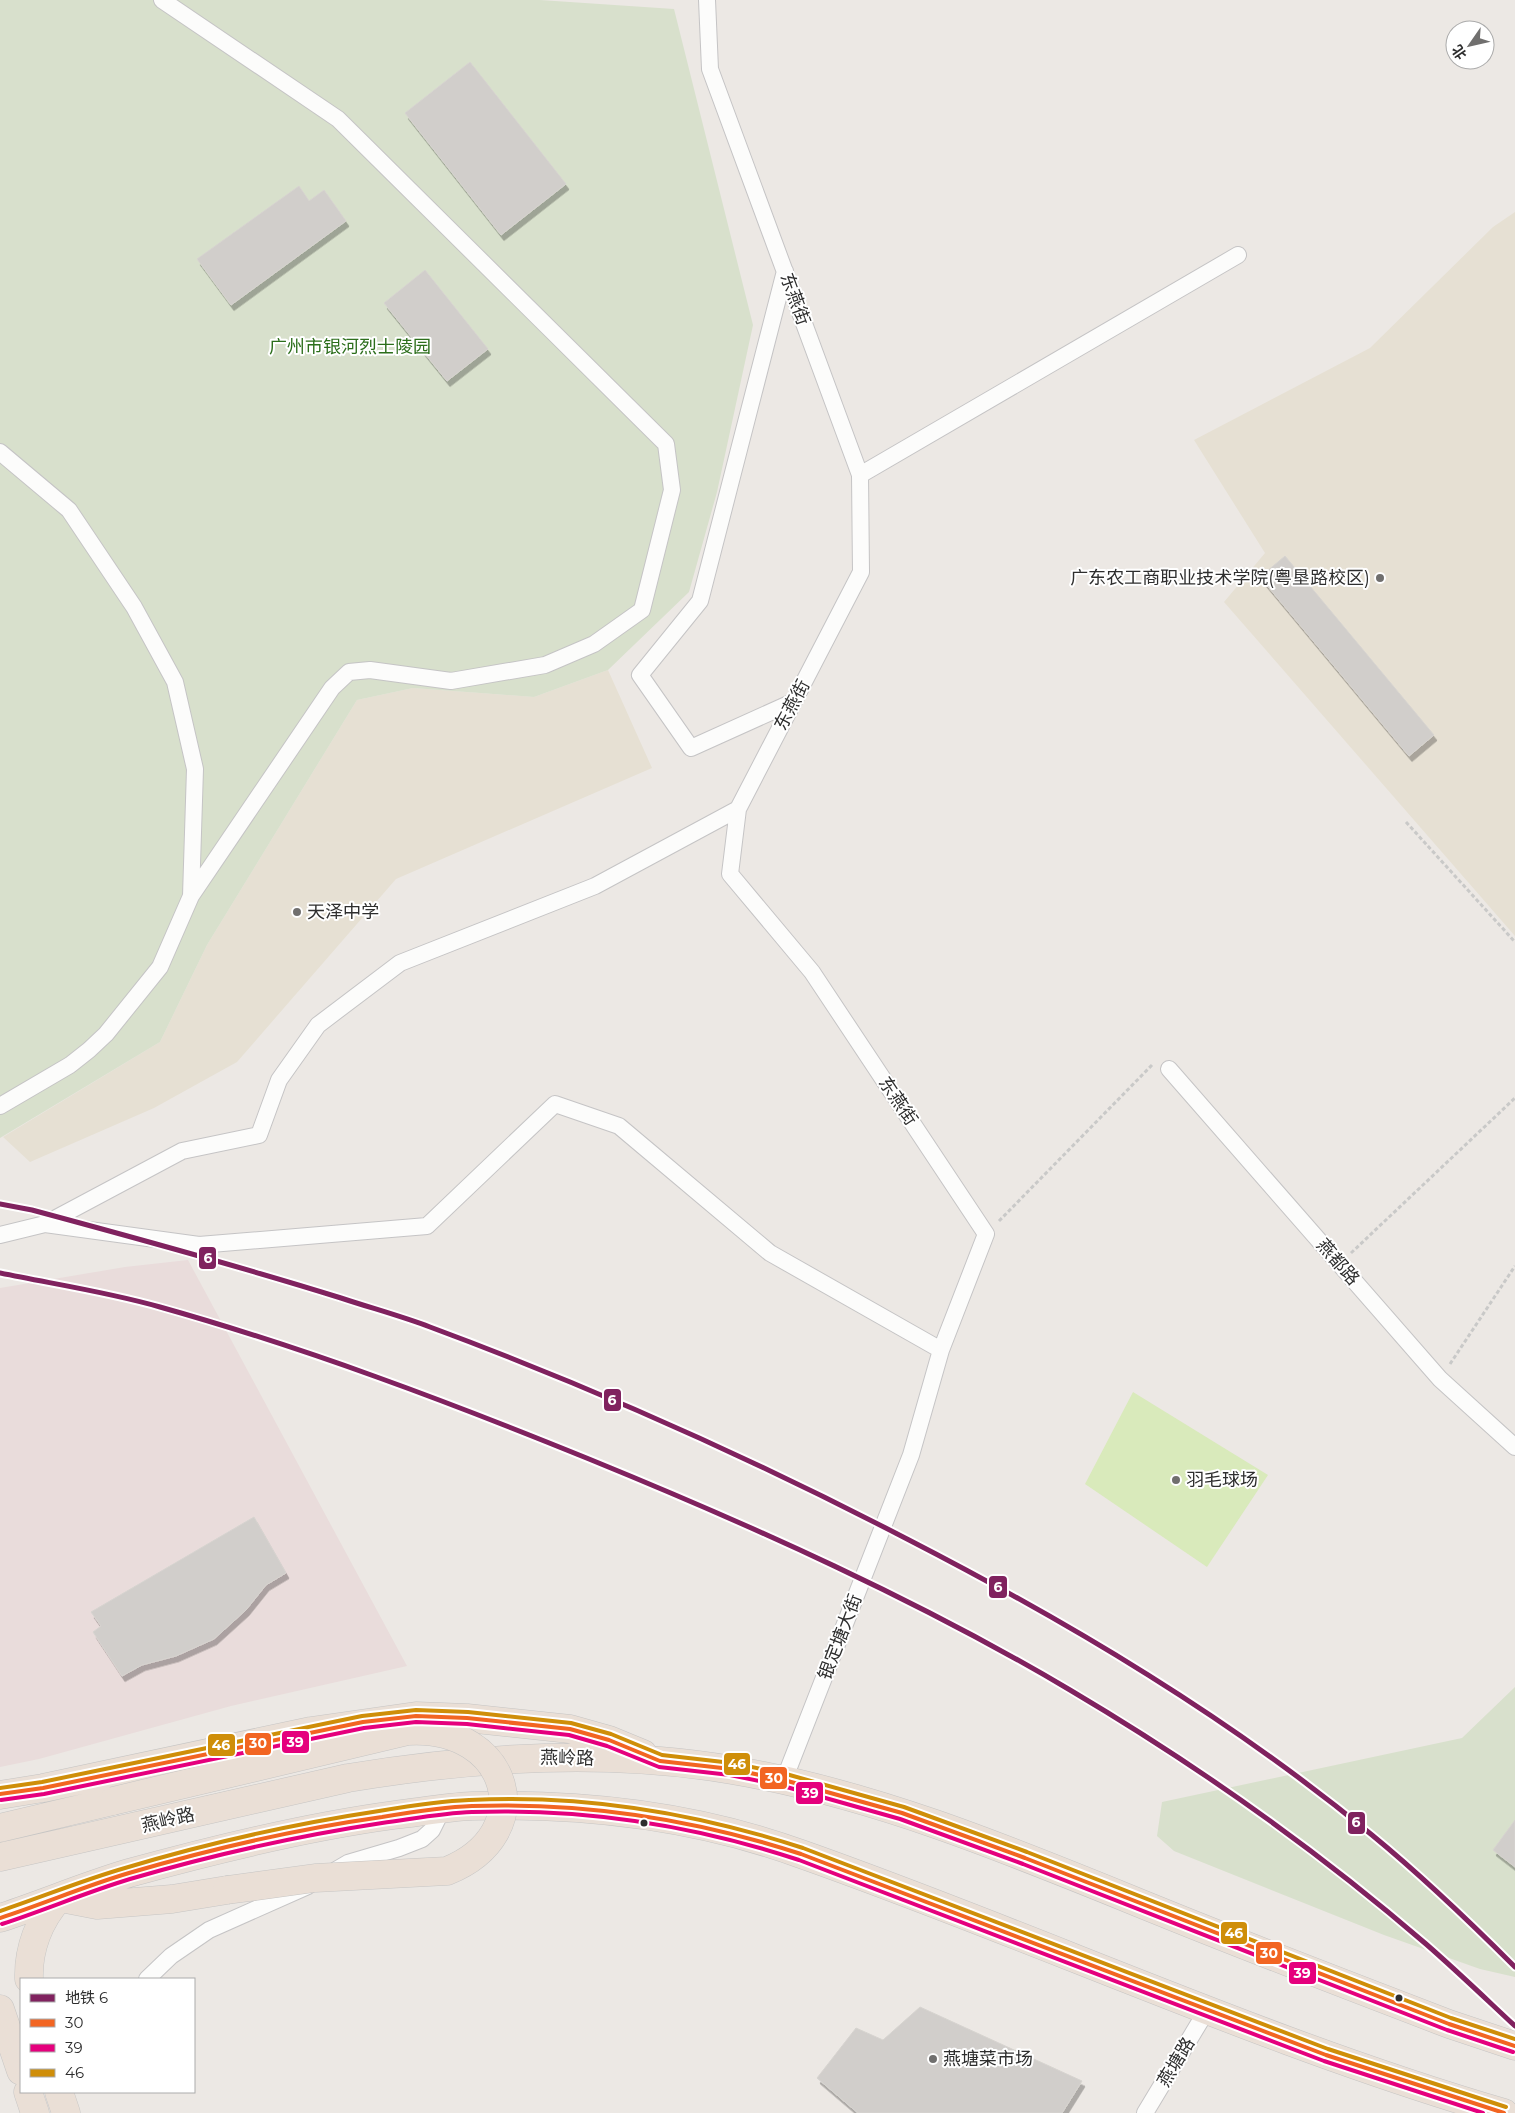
<svg xmlns="http://www.w3.org/2000/svg" width="1515" height="2113" viewBox="0 0 1515 2113" font-family="Montserrat,'Noto Sans SC',sans-serif">
<defs>
<filter id="shadow"><feDropShadow dx="3" dy="5.5" stdDeviation="0" flood-color="#0004"/></filter>
</defs>
<rect width="100%" height="100%" fill="#ece8e4"/>
<path fill="#e6e0d3" d="M1515,212V936L1224,602L1265,553L1194,440L1370,348L1493,227Z
M608,670L652,768L396,879L237,1062L154,1108L30,1162L3,1137L160,1042L207,945L357,700L413,688L534,697Z"/>
<path fill="#e9dcdb" d="M188,1260L407,1666L231,1706L39,1759L0,1767V1288L125,1267Z"/>
<path fill="#d8e0cc" d="M0,0H540L674,9L753,325L717,492L689,592L608,670L534,697L413,688L357,700L207,945L160,1042L0,1138Z
M1515,1687V1977L1480,1969L1384,1935L1174,1851L1157,1836L1162,1802L1462,1738Z"/>
<path fill="#d9eabb" d="M1133,1392L1268,1475L1207,1567L1085,1484Z"/>
<path fill="#d1cecb" stroke="#d7d4d0" filter="url(#shadow)" d="M470,62L566,184L501,235L405,113Z
M299,186L309,201L324,190L346,221L231,305L197,259Z
M425,270L488,349L447,381L384,303Z
M1285,556L1434,735L1409,756L1260,577Z
M254,1517L286,1573L266,1585L246,1610L214,1639L176,1656L142,1665L122,1676L93,1632L101,1626L91,1612Z
M1515,1820V1867L1493,1850Z
M920,2007L1082,2081L1062,2113H858L817,2078L856,2028L883,2040Z"/>
<g fill="none" stroke-linecap="round" stroke-linejoin="round">
<defs>
<path id="street" d="M707,0L710,69L860,475L861,572L738,809L730,874L812,972L986,1234L941,1350L911,1455L784,1780
M785,271L700,601L640,675L691,748L793,702
M0,452L69,510L134,607L175,682L195,769L191,896
M860,475L1238,255
M1169,1069L1440,1379L1515,1447
M0,1106L70,1065L89,1050L106,1034L160,967L191,896L332,688L349,672L370,670L451,681L545,665L594,644L642,610L672,490L666,444L338,119L162,0
M45,1224L182,1151L259,1135L279,1080L318,1025L400,963L595,886L738,809
M0,1235L45,1224L199,1245L427,1226L555,1104L619,1126L770,1253L941,1350
M331,1873L348,1863L399,1848L422,1839L432,1830L442,1810
M147,1979L171,1956L209,1930L308,1886
M1145,2113L1207,2010"/>
<path id="highway" d="M0,1795L43,1788L311,1731L416,1716L467,1718L570,1729L609,1740L643,1754
M0,1828L113,1801
M0,1857L348,1778C474,1757 606,1748 732,1770C880,1795 1021,1855 1159,1911C1255,1950 1352,1987 1449,2024L1515,2046
M61,1898L97,1905L172,1899L227,1890
M0,1918C43,1904 85,1886 129,1873C216,1849 305,1827 394,1815C420,1812 447,1807 472,1806C584,1803 696,1816 801,1854C1037,1937 1264,2043 1504,2113
M29,1979C28,1949 39,1920 59,1898
M0,2009L21,2071
M28,2092L35,2113
M59,2092L66,2113"/>
</defs>
<use href="#street" stroke="#c5c4c5" stroke-width="18"/>
<use href="#highway" stroke="#c6c5c4" stroke-width="29"/>
<path stroke="#c9c9c8" stroke-width="3" stroke-dasharray="4 2.5" stroke-linecap="butt" d="M1406,822L1515,942
M999,1221L1152,1065
M1351,1253L1515,1098
M1450,1364L1515,1266"/>
<use href="#street" stroke="#fcfcfb" stroke-width="16"/>
<use href="#highway" stroke="#eadfd6" stroke-width="28"/>
<defs>
<path id="highway-bridge" d="M113,1801L408,1731C510,1725 541,1833 447,1871L315,1878L227,1890"/>
</defs>
<use href="#highway-bridge" stroke="#c6c5c4" stroke-width="29" stroke-linecap="butt"/>
<use href="#highway-bridge" stroke="#eadfd6" stroke-width="28"/>
<defs>
<path id="bus-1" d="M0,1794L43,1788L363,1722L416,1716L467,1718L570,1729L609,1740L660,1761L731,1769L784,1780L902,1813L1025,1858L1449,2024L1515,2046
M0,1918C43,1904 85,1886 129,1873C211,1849 297,1829 382,1817C412,1812 442,1807 472,1806C585,1802 694,1819 801,1854L1326,2055L1504,2113"/>
<path id="bus-2" d="M1,1800L44,1794L364,1728L416,1722L467,1724L569,1735L607,1746L659,1767L730,1775L783,1786L900,1819L1023,1864L1447,2030L1513,2052
M2,1924C45,1910 87,1892 130,1879C212,1855 297,1836 382,1823C412,1819 442,1813 472,1812C583,1808 693,1825 799,1860L1324,2061L1483,2113"/>
<path id="bus-3" d="M0,1788L42,1782L362,1716L416,1710L468,1712L571,1723L611,1734L662,1755L732,1763L786,1774L904,1807L1027,1852L1451,2018L1515,2039
M0,1911C42,1897 83,1880 125,1868C208,1843 293,1824 379,1811C409,1806 439,1801 469,1800C583,1794 696,1813 803,1848L1328,2049L1506,2107"/>
</defs>
<use href="#bus-1" stroke="#fff" stroke-width="8"/>
<use href="#bus-2" stroke="#fff" stroke-width="8"/>
<use href="#bus-3" stroke="#fff" stroke-width="8"/>
<use href="#bus-1" stroke="#f26522" stroke-width="4"/>
<use href="#bus-2" stroke="#e5007d" stroke-width="4"/>
<use href="#bus-3" stroke="#cf8e09" stroke-width="4"/>
<defs>
<path id="metro-1" d="M0,1204L32,1210C136,1238 239,1266 341,1298C371,1308 401,1316 430,1327C592,1387 755,1460 909,1540C1072,1624 1230,1718 1372,1835C1422,1876 1469,1921 1515,1967
M0,1273C53,1284 108,1292 160,1307C306,1348 449,1402 589,1459C753,1526 918,1600 1070,1690C1195,1764 1316,1849 1426,1944C1457,1971 1486,1999 1515,2026"/>
</defs>
<use href="#metro-1" stroke="#fff" stroke-width="9"/>
<use href="#metro-1" stroke="#80225f" stroke-width="5"/>
</g>
<g fill="#706f6e" stroke="#fff" stroke-width="2">
<circle cx="1380" cy="578" r="5"/>
<circle cx="297" cy="912" r="5"/>
<circle cx="1176" cy="1480" r="5"/>
<circle cx="933" cy="2059" r="5"/>
</g>
<g fill="#2e2e2e" stroke="#fff" stroke-width="2">
<circle cx="644" cy="1823" r="4.5"/>
<circle cx="1399" cy="1998" r="4.5"/>
</g>
<g text-anchor="middle" stroke-width="4" stroke-linejoin="round" paint-order="stroke">
<g font-size="18" fill="#2e2e2e" stroke="#fff">
<text transform="translate(795 299) rotate(70)" y="6">东燕街</text>
<text transform="translate(792 705) rotate(-62)" y="6">东燕街</text>
<text transform="translate(898 1101) rotate(56)" y="6">东燕街</text>
<text transform="translate(1338 1262) rotate(49)" y="6">燕都路</text>
<text transform="translate(840 1637) rotate(-69)" y="6">银定塘大街</text>
<text transform="translate(567 1758) rotate(1)" y="6">燕岭路</text>
<text transform="translate(168 1820) rotate(-13)" y="6">燕岭路</text>
<text transform="translate(1176 2062) rotate(-59)" y="6">燕塘路</text>
</g>
<g font-size="18" fill="#2c6e1b" stroke="#fff">
<text x="350" y="353">广州市银河烈士陵园</text>
</g>
<g font-size="18" fill="#2e2e2e" stroke="#fff" text-anchor="start">
<text x="1370" y="584" text-anchor="end">广东农工商职业技术学院(粤垦路校区)</text>
<text x="307" y="918">天泽中学</text>
<text x="1186" y="1486">羽毛球场</text>
<text x="943" y="2065">燕塘菜市场</text>
</g>
</g>
<g stroke="#fff" stroke-width="2">
<rect x="198" y="1246" width="19" height="24" rx="5" fill="#80225f"/>
<rect x="603" y="1388" width="19" height="24" rx="5" fill="#80225f"/>
<rect x="988" y="1575" width="20" height="24" rx="5" fill="#80225f"/>
<rect x="281" y="1730" width="29" height="24" rx="5" fill="#e5007d"/>
<rect x="244" y="1732" width="28" height="24" rx="5" fill="#f26522"/>
<rect x="207" y="1733" width="29" height="24" rx="5" fill="#cf8e09"/>
<rect x="723" y="1752" width="28" height="24" rx="5" fill="#cf8e09"/>
<rect x="759" y="1766" width="29" height="24" rx="5" fill="#f26522"/>
<rect x="795" y="1781" width="29" height="24" rx="5" fill="#e5007d"/>
<rect x="1347" y="1811" width="19" height="24" rx="5" fill="#80225f"/>
<rect x="1220" y="1921" width="28" height="24" rx="5" fill="#cf8e09"/>
<rect x="1255" y="1941" width="28" height="24" rx="5" fill="#f26522"/>
<rect x="1288" y="1961" width="29" height="24" rx="5" fill="#e5007d"/>
</g>
<g font-size="14" text-anchor="middle" font-weight="bold" fill="#fff">
<text x="208" y="1263">6</text>
<text x="612" y="1405">6</text>
<text x="998" y="1592">6</text>
<text x="295" y="1747">39</text>
<text x="258" y="1748">30</text>
<text x="221" y="1750">46</text>
<text x="737" y="1769">46</text>
<text x="774" y="1783">30</text>
<text x="810" y="1798">39</text>
<text x="1356" y="1827">6</text>
<text x="1234" y="1938">46</text>
<text x="1269" y="1958">30</text>
<text x="1302" y="1978">39</text>
</g>
<rect x="20" y="1978" width="175" height="115" fill="#ffffff" stroke="#ababab"/>
<rect x="30" y="1994" width="25" height="8" fill="#80225f" stroke="#ababab"/>
<text x="65" y="2003" font-size="15" fill="#2e2e2e">地铁 6</text>
<rect x="30" y="2019" width="25" height="8" fill="#f26522" stroke="#ababab"/>
<text x="65" y="2028" font-size="15" fill="#2e2e2e">30</text>
<rect x="30" y="2044" width="25" height="8" fill="#e5007d" stroke="#ababab"/>
<text x="65" y="2053" font-size="15" fill="#2e2e2e">39</text>
<rect x="30" y="2069" width="25" height="8" fill="#cf8e09" stroke="#ababab"/>
<text x="65" y="2078" font-size="15" fill="#2e2e2e">46</text>
<g transform="translate(1470 45) rotate(236)"><circle r="24" fill="#ffffff" stroke="#ababab"/>
<path d="M0-4L9 19L0 12L-9 19Z" fill="#706f6e"/>
<text y="-8" font-size="14" font-weight="bold" text-anchor="middle" fill="#2e2e2e">北</text>
</g>
</svg>
